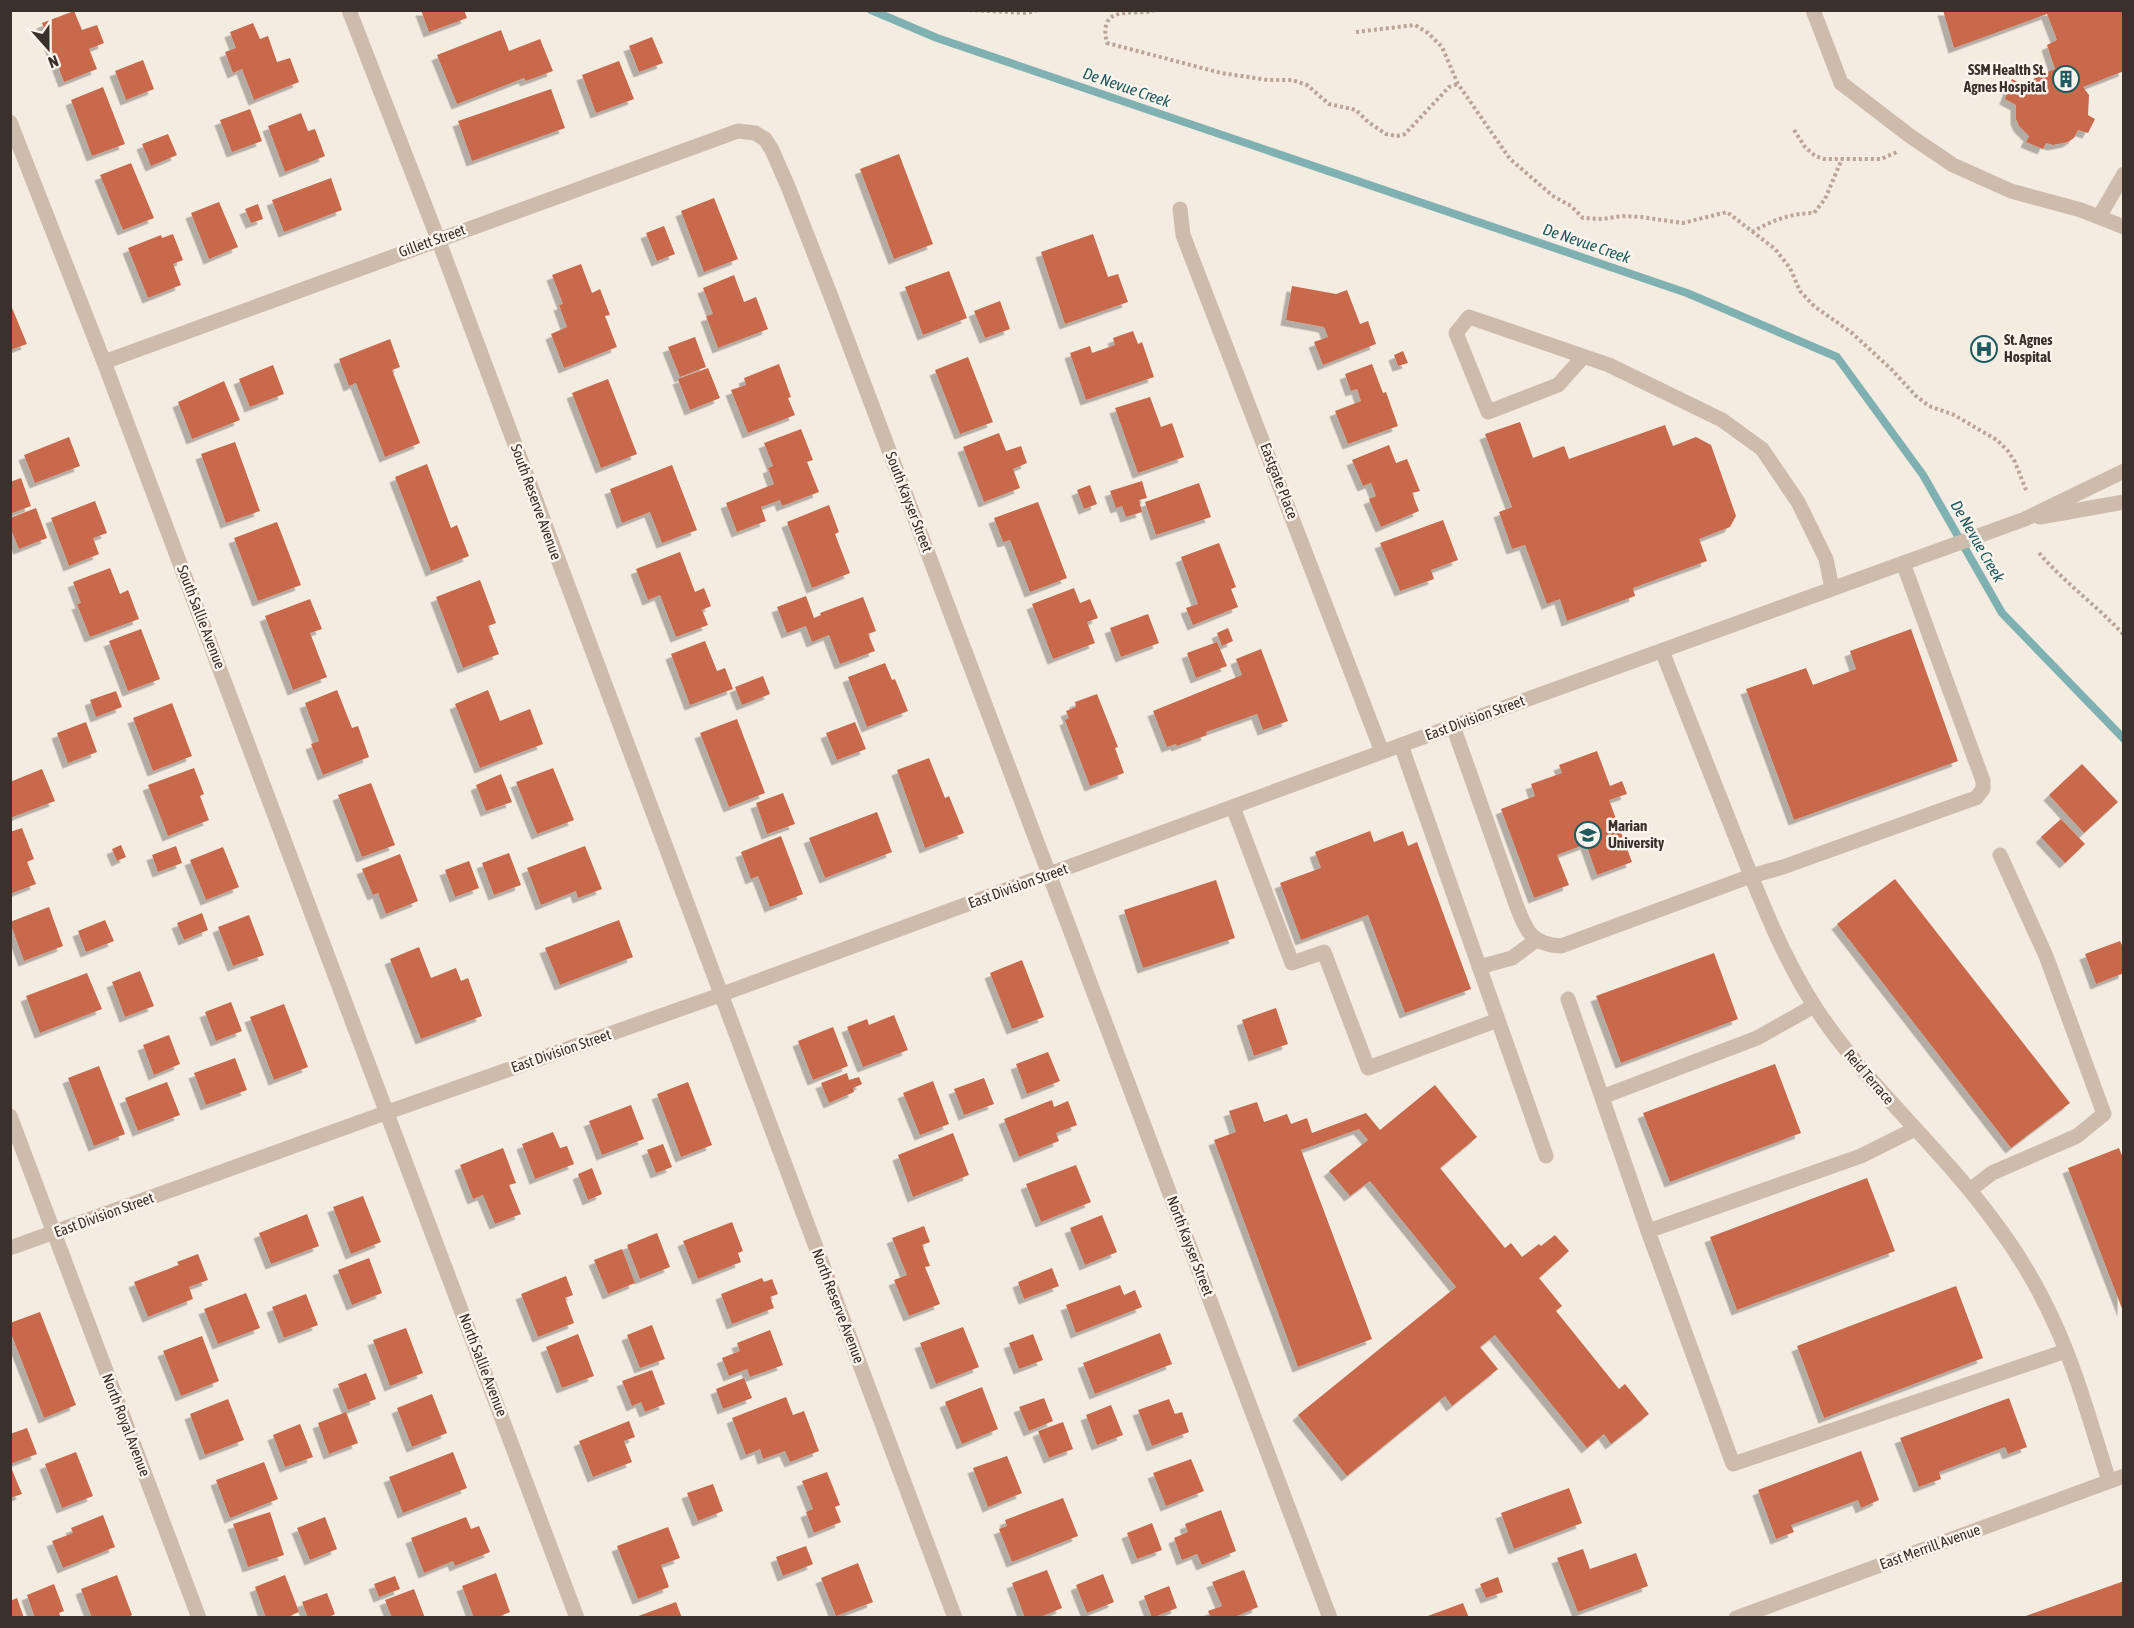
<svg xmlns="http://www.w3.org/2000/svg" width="2134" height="1628" viewBox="0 0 2134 1628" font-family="'Asap Condensed',sans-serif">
<defs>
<filter id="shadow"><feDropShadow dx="-5.5" dy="5.5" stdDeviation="0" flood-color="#0004"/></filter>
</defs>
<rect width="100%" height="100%" fill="#f4ebe1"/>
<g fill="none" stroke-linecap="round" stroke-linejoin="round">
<path stroke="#7fb0b2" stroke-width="8" d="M871,10L937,38L1687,293L1837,357L1923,475L2002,613L2124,739"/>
</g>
<path fill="#c8694b" filter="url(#shadow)" d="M421,10H464L467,18L429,32Z
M1943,10H2124V71L2083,87L2089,95L2088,115L2095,119L2088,133L2078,130L2074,138L2068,142L2053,145L2046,143L2043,149L2026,142L2029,136L2019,126L2016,119V105L2005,99L2012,79L2025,86L2039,75L2055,69L2047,45L2057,40L2047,14L1954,48Z
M74,11L82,30L97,25L104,43L89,49L97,69L64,82L42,23Z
M253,23L260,39L268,36L277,62L290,58L299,82L254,100L242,69L233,73L225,52L236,48L230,32Z
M501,30L509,51L540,39L553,71L526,81L524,78L457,104L437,55Z
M652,37L663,63L639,72L629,46Z
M143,60L154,89L126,100L115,71Z
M619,61L634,99L596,113L582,75Z
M103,87L125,144L92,156L71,100Z
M551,89L565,128L472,161L458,121Z
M250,109L262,141L232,152L220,120Z
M301,113L308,131L315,129L325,156L285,172L268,126Z
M168,134L177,155L151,166L142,144Z
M899,154L933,244L894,259L860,169Z
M131,163L154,218L123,230L100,175Z
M331,178L342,210L284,232L272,200Z
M714,198L738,259L704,272L681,211Z
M219,202L238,247L209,259L191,213Z
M258,204L263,219L251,223L245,209Z
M664,226L675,254L657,261L646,233Z
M173,234L183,260L173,264L181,285L148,298L128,248L161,235L162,238Z
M1093,234L1108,277L1118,274L1128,302L1065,324L1041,252Z
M581,264L592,293L600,289L610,315L605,316L617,347L564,368L551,334L567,327L559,305L563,304L552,275Z
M949,271L967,318L923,335L905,287Z
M734,275L744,302L756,297L768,329L718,348L706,316L713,314L703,288Z
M1292,286L1336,294L1347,290L1360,324L1368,321L1376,344L1323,365L1314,342L1328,337L1324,327L1286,320Z
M1000,301L1010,329L985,338L974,311Z
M10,303L27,344L10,350Z
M1133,331L1138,344L1142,342L1154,377L1086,400L1070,353L1090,346L1092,353L1115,345L1113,338Z
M695,337L706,367L680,377L668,347Z
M390,339L400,367L392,370L420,443L385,457L356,383L349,386L339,359Z
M1403,351L1408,363L1398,366L1394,355Z
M968,357L993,422L960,434L935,370Z
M779,364L791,397L788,398L795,415L748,433L731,390L746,385L744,378Z
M1372,364L1383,393L1386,392L1398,426L1348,444L1335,411L1361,401L1357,389L1351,391L1345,374Z
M273,365L284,394L250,407L239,379Z
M708,368L720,398L690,410L678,379Z
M608,379L637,454L601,468L572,393Z
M224,381L240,420L192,439L178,402Z
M1150,397L1161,427L1172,423L1184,457L1138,473L1115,408Z
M1520,422L1533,458L1564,446L1569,459L1665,425L1673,446L1696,437L1711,445L1736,516L1730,527L1699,539L1707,561L1633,588L1635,596L1567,621L1560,599L1547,604L1525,545L1512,549L1499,512L1512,507L1485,434Z
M801,429L813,460L807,462L819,492L782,506L780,500L761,507L766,521L737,532L726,503L774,484L768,468L773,466L764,443Z
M999,433L1006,451L1021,446L1027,463L1013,469L1020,488L984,502L963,447Z
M69,437L80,466L35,483L24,455Z
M235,442L260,511L226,523L201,454Z
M1389,445L1396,463L1407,459L1420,491L1412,493L1419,511L1381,527L1369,499L1376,496L1371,483L1363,486L1352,460Z
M427,464L451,528L457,525L469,556L431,571L395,477Z
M672,465L697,530L662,543L650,512L622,523L610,489Z
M21,478L31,506L10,514V482Z
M1142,481L1147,498L1139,500L1142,512L1126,517L1122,506L1116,508L1110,491Z
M1199,483L1211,517L1156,535L1145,502Z
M1090,485L1097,504L1084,509L1077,490Z
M95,501L107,533L93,538L99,554L69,566L51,518Z
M1038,502L1067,578L1030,592L1010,540L1003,542L994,518Z
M829,505L839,532L835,534L850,573L812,588L787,522Z
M36,508L47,538L19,549L10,527V518Z
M1443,520L1458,560L1431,570L1434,579L1400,591L1380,543Z
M277,522L301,585L258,601L234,538Z
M1219,543L1236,587L1231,589L1238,607L1193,625L1186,608L1198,604L1181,557Z
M680,552L695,592L704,588L711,606L702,610L708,625L676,637L660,595L648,600L636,569Z
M110,568L120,594L128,590L139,619L90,637L77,604L81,603L73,582Z
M480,580L496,623L488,626L499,654L463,668L436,597Z
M1074,588L1080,603L1090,599L1098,618L1087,622L1095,643L1053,659L1032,604Z
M806,596L814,618L821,615L820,613L863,597L876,631L868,634L875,651L840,664L829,635L812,642L806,626L787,633L777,607Z
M310,599L322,629L310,633L327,677L293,690L265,616Z
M1148,614L1159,643L1121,657L1110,628Z
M1228,628L1233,641L1222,646L1217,633Z
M141,629L160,679L128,691L109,641Z
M1911,629L1958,761L1794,820L1746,689L1806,668L1813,685L1856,669L1850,651Z
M705,641L717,671L725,668L733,689L690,705L671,654Z
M1217,642L1227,666L1196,678L1187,653Z
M1261,649L1288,721L1263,730L1257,714L1206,732L1207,735L1177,746L1176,744L1167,747L1153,711L1242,675L1236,659Z
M885,663L892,680L895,679L908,711L867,727L848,677Z
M763,676L770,694L742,705L735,687Z
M337,690L352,728L358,726L369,757L323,775L311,744L319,741L305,703Z
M488,690L500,721L530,709L543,744L480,768L455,704Z
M116,691L122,707L96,717L90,700Z
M1097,694L1118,747L1115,748L1124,773L1090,786L1065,720L1069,718L1066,711L1076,707L1075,702Z
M172,703L192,756L153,771L133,718Z
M737,719L765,793L729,807L700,733Z
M86,722L97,752L68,763L57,733Z
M855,722L866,749L837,760L826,733Z
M1597,751L1610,786L1622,781L1627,794L1609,800L1632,862L1597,875L1586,844L1557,855L1569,885L1534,898L1501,809L1535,796L1531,784L1562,773L1559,765Z
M929,758L945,798L949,796L964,833L925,848L897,770Z
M2082,764L2118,802L2084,833L2049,795Z
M194,768L204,794L200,796L209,820L168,836L148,785Z
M553,768L574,820L537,834L516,782Z
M42,769L55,801L10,818V782Z
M501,774L512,802L486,811L476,785Z
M371,783L395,845L362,857L338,795Z
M783,793L795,824L767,834L756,803Z
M877,812L892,852L825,878L809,838Z
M2061,819L2085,844L2065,863L2041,837Z
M22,828L34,859L27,862L36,884L10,894V832Z
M1370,831L1374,842L1403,831L1408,846L1417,842L1471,989L1405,1013L1368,915L1301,940L1280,883L1321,868L1315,852Z
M781,836L803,894L770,907L758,876L751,879L741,852Z
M121,845L126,857L117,861L112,849Z
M176,846L182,863L158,872L152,855Z
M585,846L602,889L578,898L576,891L541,905L527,868Z
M223,847L239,887L206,900L190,860Z
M509,853L521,885L494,895L482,863Z
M400,854L418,901L386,914L378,893L373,895L362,869Z
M469,861L479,888L455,897L445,870Z
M1895,879L2070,1103L2011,1148L1837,924Z
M1216,880L1235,938L1143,968L1124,910Z
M49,907L63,946L24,961L10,922Z
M202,913L208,930L184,940L177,923Z
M249,915L264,955L233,966L218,927Z
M105,920L114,941L86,952L78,931Z
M619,920L633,957L560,985L545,948Z
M2120,941L2124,949V973L2096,984L2085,954Z
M419,947L431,978L456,968L461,981L468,978L482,1016L421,1039L390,959Z
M1714,953L1738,1019L1621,1063L1596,996Z
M1022,960L1044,1017L1012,1029L990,973Z
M140,971L154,1006L125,1017L112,982Z
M87,973L102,1009L40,1033L26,996Z
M231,1002L242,1031L216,1041L205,1012Z
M284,1004L308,1067L274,1080L250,1017Z
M1276,1008L1288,1044L1254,1056L1242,1020Z
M894,1015L908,1050L863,1067L847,1027L867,1019L869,1025Z
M833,1027L848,1066L813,1080L798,1041Z
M169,1035L180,1064L154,1075L143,1045Z
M1048,1052L1060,1081L1027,1094L1016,1064Z
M235,1058L247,1090L206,1105L194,1073Z
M1775,1064L1801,1133L1670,1182L1643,1113Z
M99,1066L125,1134L94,1146L68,1078Z
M847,1073L849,1080L859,1077L862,1084L853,1088L854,1092L829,1103L821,1083Z
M984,1078L994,1104L964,1115L954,1089Z
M933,1081L949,1124L920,1135L903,1093Z
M167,1082L180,1115L138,1131L125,1098Z
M688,1082L712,1145L681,1157L657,1094Z
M1435,1085L1477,1137L1440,1168L1505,1248L1511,1243L1522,1257L1539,1244L1541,1246L1555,1235L1569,1251L1539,1278L1562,1306L1556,1311L1619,1389L1625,1384L1649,1414L1611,1444L1604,1434L1587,1448L1495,1335L1480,1347L1498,1369L1452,1406L1445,1396L1347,1476L1298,1415L1456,1287L1370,1181L1350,1196L1329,1171L1368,1140L1359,1129L1301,1150L1372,1339L1298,1367L1214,1140L1236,1132L1229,1111L1257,1102L1264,1122L1287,1114L1291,1124L1307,1118L1312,1133L1366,1113L1380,1130Z
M1052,1100L1054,1107L1068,1101L1077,1125L1056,1133L1059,1141L1019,1157L1004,1119Z
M631,1105L644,1139L602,1155L589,1121Z
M553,1132L560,1148L567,1146L574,1164L535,1179L522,1144Z
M953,1133L969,1175L913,1197L898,1155Z
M663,1144L672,1167L656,1173L647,1150Z
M503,1148L516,1183L509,1185L521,1214L495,1224L483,1195L473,1199L460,1165Z
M2119,1148L2124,1161L2123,1311L2068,1168Z
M1076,1165L1091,1202L1041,1222L1026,1184Z
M592,1168L602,1194L588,1200L578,1174Z
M1867,1178L1895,1251L1737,1310L1710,1237Z
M363,1196L381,1242L351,1254L333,1207Z
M307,1214L319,1246L271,1264L259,1233Z
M1102,1215L1117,1252L1085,1265L1070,1228Z
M732,1222L743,1251L738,1253L741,1262L698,1279L683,1241Z
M924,1226L930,1242L922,1245L930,1266L925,1267L940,1304L909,1316L894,1280L907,1275L892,1238Z
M657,1233L670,1267L640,1279L627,1245Z
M622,1249L635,1283L608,1294L594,1260Z
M198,1254L208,1280L189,1287L193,1299L148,1317L134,1282L179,1265L177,1262Z
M369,1258L382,1293L352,1305L338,1270Z
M1052,1268L1059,1286L1024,1299L1018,1282Z
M566,1276L573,1295L565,1298L574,1323L538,1337L521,1294Z
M762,1278L764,1282L772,1279L778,1294L770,1297L774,1308L732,1324L721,1294Z
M1120,1285L1124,1295L1135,1290L1142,1307L1076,1333L1066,1305Z
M1956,1286L1983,1358L1824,1418L1797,1346Z
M246,1293L260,1328L218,1344L204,1309Z
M306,1294L318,1325L284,1338L272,1307Z
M40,1312L76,1405L44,1418L10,1331V1323Z
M652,1325L665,1359L640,1368L627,1335Z
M963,1327L979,1367L936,1384L920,1343Z
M406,1328L423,1373L390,1386L373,1340Z
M770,1330L783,1365L750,1377L747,1369L729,1376L722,1358L740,1351L737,1343Z
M1160,1333L1172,1364L1095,1394L1083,1363Z
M578,1334L594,1376L562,1388L546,1347Z
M1033,1334L1043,1360L1019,1369L1009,1343Z
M202,1336L219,1381L181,1396L163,1351Z
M652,1370L665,1404L645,1412L641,1402L632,1406L622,1381Z
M366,1373L376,1399L348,1410L338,1384Z
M744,1378L752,1398L723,1409L716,1389Z
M982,1387L998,1429L962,1444L945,1402Z
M432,1394L447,1433L412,1447L397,1408Z
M786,1397L793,1415L804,1411L819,1451L790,1462L785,1451L763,1459L760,1449L746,1455L732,1418Z
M1044,1398L1053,1421L1029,1431L1019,1407Z
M2009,1398L2027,1447L2008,1454L2005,1447L1939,1472L1941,1479L1919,1487L1900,1438Z
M228,1399L244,1440L205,1455L190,1414Z
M1169,1399L1175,1414L1182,1412L1189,1432L1152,1446L1138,1410Z
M1111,1405L1123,1435L1097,1445L1086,1415Z
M346,1412L358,1443L329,1454L318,1423Z
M629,1421L635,1437L624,1441L632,1462L593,1477L579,1441Z
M1063,1422L1073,1449L1049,1458L1038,1431Z
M300,1424L313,1457L285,1467L273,1435Z
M27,1428L37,1454L10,1464V1434Z
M1861,1451L1879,1500L1861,1508L1858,1500L1791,1525L1794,1532L1776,1539L1758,1490Z
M76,1452L93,1496L62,1508L45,1464Z
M453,1452L467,1488L403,1513L389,1477Z
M1007,1456L1022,1493L988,1507L973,1468Z
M1191,1459L1204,1491L1166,1506L1153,1473Z
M264,1462L278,1499L230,1518L216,1480Z
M10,1465L22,1494L10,1498Z
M827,1472L840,1505L835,1507L841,1522L814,1533L806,1512L813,1509L802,1481Z
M713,1484L723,1511L698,1521L687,1493Z
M1569,1488L1582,1523L1514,1549L1501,1513Z
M1063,1498L1078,1536L1012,1562L999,1529L1007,1526L1005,1520Z
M1221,1510L1236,1551L1202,1565L1197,1554L1182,1560L1174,1538L1188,1532L1185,1524Z
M270,1512L284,1555L248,1567L233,1524Z
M103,1515L115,1547L63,1568L52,1541L73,1533L71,1528Z
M325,1517L337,1549L310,1560L297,1528Z
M466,1517L471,1529L479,1526L490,1552L455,1566L453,1561L424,1573L411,1538Z
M1152,1523L1162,1550L1137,1559L1127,1533Z
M668,1527L680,1558L661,1565L669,1587L638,1599L617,1546Z
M806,1546L813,1564L783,1576L776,1557Z
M1583,1549L1590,1569L1636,1553L1648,1586L1578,1612L1557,1558Z
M858,1563L873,1602L836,1616L821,1578Z
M1047,1570L1062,1608L1038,1618H1025L1012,1583Z
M1244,1570L1258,1607L1232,1618H1211L1208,1611L1222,1606L1212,1582Z
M496,1573L510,1612L495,1618H474L462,1586Z
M1103,1574L1114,1602L1087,1613L1076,1585Z
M117,1575L132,1615L126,1618H92L81,1589Z
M285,1575L299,1612L285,1618H266L255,1587Z
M395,1576L400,1589L379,1597L374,1584Z
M1498,1577L1503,1592L1486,1598L1480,1584Z
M2124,1581V1618H2023V1617Z
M54,1584L64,1611L59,1613L61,1618H35L27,1595Z
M1169,1586L1177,1608L1152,1618L1144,1596Z
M414,1589L425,1618H392L385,1600Z
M327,1593L335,1614L327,1618H308L302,1602Z
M17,1598L24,1618H10V1601Z
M676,1602L682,1618H636V1617Z
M1463,1603L1469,1618H1425V1617Z"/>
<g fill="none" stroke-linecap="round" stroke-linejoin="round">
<path stroke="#b9a596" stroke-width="4" stroke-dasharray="3 3" stroke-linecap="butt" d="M969,10L1027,13L1038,10
M1155,10C1135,17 1097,2 1107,43L1221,73L1268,80H1292L1307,85L1329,104L1356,110L1368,122L1386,134L1397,136L1405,134L1449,87L1458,84
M1356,32L1415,25L1428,33L1442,47L1458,84L1510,159L1553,196L1571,206L1583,218L1603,219L1622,216L1641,217L1683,223L1727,212L1775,249L1790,268L1800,291L1814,306L1852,333L1891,369L1916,396L1929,406L1954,415L1997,440L2008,451L2015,462L2026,490
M1794,130L1805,147L1815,156L1824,159H1881L1897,152
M1752,232C1771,221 1791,213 1814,213L1825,199L1842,159
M2039,553C2065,583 2097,606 2124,635"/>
<path stroke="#cdbbac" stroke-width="15" d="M1813,10L1841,83L1910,136L1953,165L2011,191L2081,210L2124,227
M2099,217L2124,174
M1583,357L1558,385L1488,412L1456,333L1469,317L1609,365L1722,420L1762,449L1798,502L1826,559L1832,588
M1453,726L1517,907C1527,932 1531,944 1561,946L1751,876L1783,867L1967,801L1976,798L1983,789V781L1903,563
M1401,745L1546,1156
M1233,807L1292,963L1324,952L1368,1068L1498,1020
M1479,967L1512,958L1536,940
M1568,999L1648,1231L1733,1464L2066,1351
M1602,1097L1757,1038L1814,1006
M1970,1190L1992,1173L2077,1136L2104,1114L2046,956L2000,855
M1648,1231L1861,1156L1915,1129"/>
<path stroke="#cdbbac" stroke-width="15" d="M349,10L438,239L955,1618
M10,122L104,362L577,1618
M1180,209L1183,235L1382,752
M104,362L738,131L755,133L765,139L772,150L789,189L830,294L1330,1618
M2040,517L2124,502
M1662,651C1687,713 1711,776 1736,838C1759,896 1781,954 1815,1007C1866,1085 1938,1145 1993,1220C2019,1254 2041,1292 2058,1331C2079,1379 2093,1431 2109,1481
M10,1116L199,1618
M10,1248L388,1112L720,995L1382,752L2025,519L2124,471
M1736,1618L2124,1476"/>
</g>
<defs>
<symbol id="building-ring" viewBox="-11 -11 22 22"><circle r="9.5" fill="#fbf5ee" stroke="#1f5a5e" stroke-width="1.5"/><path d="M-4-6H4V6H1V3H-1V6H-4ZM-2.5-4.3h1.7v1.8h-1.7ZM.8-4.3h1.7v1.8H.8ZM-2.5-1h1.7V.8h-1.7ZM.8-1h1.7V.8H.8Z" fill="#1f5a5e"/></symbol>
<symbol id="hospital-ring" viewBox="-11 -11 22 22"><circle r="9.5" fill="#fbf5ee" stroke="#1f5a5e" stroke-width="1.5"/><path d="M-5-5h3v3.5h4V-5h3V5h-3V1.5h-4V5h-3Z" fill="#1f5a5e"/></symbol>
<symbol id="university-ring" viewBox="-11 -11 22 22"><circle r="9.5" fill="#fbf5ee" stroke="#1f5a5e" stroke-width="1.5"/><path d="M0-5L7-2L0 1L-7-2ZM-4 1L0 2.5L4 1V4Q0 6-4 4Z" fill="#1f5a5e"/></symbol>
</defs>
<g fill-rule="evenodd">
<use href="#building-ring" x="2051" y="64" width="30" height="30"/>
<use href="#hospital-ring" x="1969" y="334" width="30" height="30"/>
<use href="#university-ring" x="1573" y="820" width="30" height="30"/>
</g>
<g text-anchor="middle" stroke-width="5" stroke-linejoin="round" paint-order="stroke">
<g font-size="15" font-weight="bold" fill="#3b302b" stroke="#fbf5ee" text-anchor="start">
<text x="2046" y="75" text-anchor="end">SSM Health St.<tspan x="2046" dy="17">Agnes Hospital</tspan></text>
<text x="2004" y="345">St. Agnes<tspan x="2004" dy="17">Hospital</tspan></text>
<text x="1608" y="831">Marian<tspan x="1608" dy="17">University</tspan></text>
</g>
<g font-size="15" fill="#3b302b" stroke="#fbf5ee">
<text transform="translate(432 241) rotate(-20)" y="5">Gillett Street</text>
<text transform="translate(1279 481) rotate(69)" y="5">Eastgate Place</text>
<text transform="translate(536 502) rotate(70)" y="5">South Reserve Avenue</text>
<text transform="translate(909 502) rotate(69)" y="5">South Kayser Street</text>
<text transform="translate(201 617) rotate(69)" y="5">South Sallie Avenue</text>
<text transform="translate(1475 718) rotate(-20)" y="5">East Division Street</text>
<text transform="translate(1018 886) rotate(-20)" y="5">East Division Street</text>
<text transform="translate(561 1051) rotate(-19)" y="5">East Division Street</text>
<text transform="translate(1869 1077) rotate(49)" y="5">Reid Terrace</text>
<text transform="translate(104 1215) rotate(-20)" y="5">East Division Street</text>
<text transform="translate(1190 1246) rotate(69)" y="5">North Kayser Street</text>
<text transform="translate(838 1306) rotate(69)" y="5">North Reserve Avenue</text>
<text transform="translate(483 1365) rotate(69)" y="5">North Sallie Avenue</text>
<text transform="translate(126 1425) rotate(69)" y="5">North Royal Avenue</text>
<text transform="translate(1930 1547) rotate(-20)" y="5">East Merrill Avenue</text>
</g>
<g font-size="16" font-style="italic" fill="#1f5a5e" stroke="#fbf5ee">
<text transform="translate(1127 87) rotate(19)" y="6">De Nevue Creek</text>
<text transform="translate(1587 243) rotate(19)" y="6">De Nevue Creek</text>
<text transform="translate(1978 541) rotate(60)" y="6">De Nevue Creek</text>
</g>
</g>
<rect width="2134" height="1628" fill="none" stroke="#3b302b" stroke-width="24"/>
<g transform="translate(48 48) rotate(159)" stroke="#fbf5ee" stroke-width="4.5" paint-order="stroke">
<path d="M0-4.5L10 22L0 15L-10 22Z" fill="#3b302b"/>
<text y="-9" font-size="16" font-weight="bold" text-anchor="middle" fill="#3b302b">N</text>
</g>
</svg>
